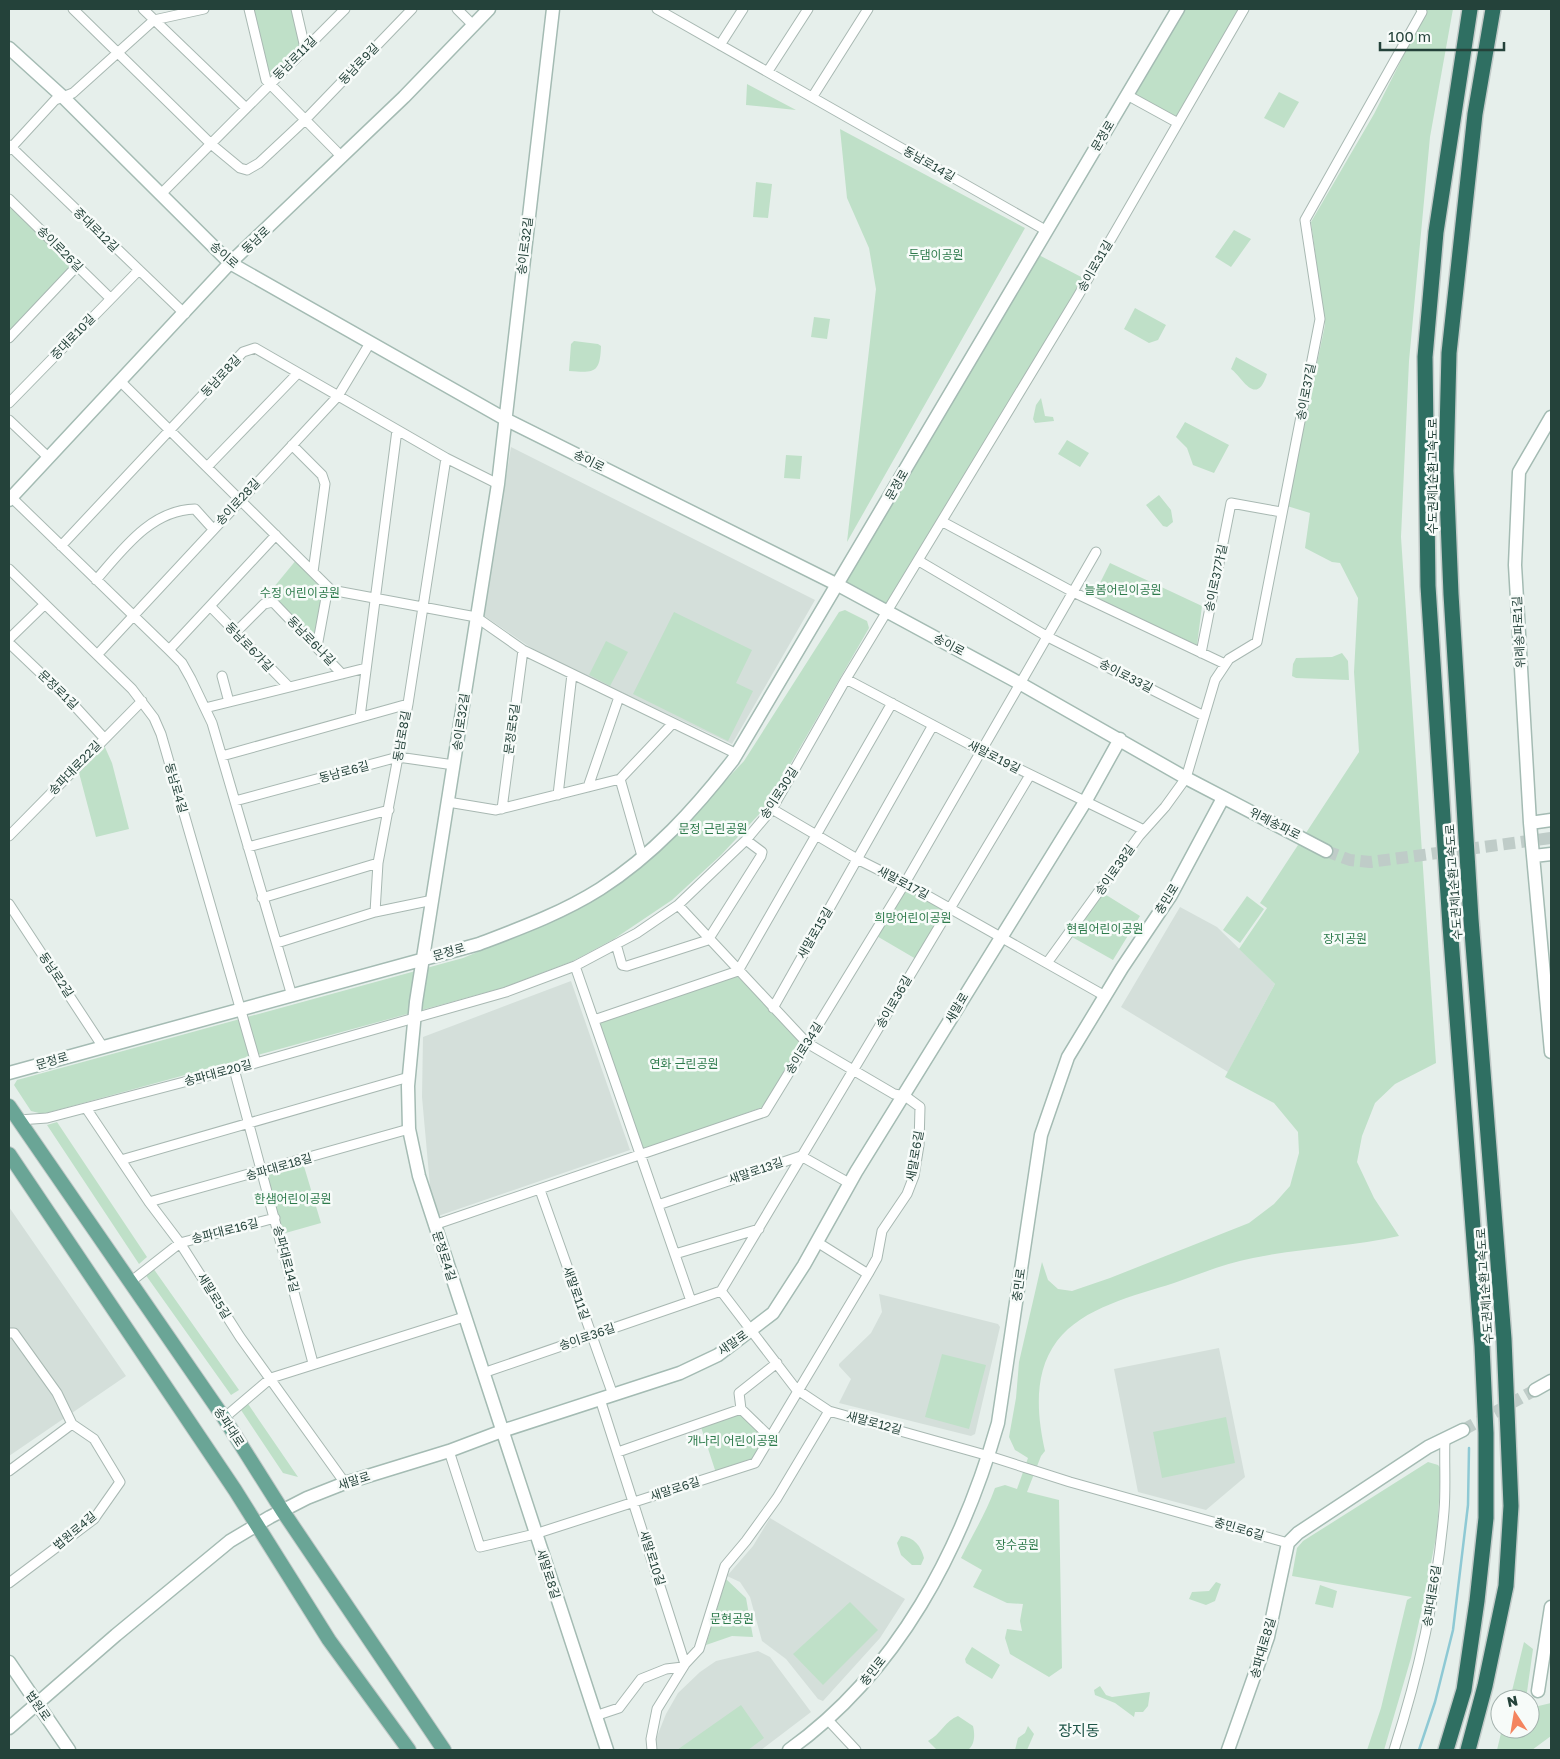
<svg xmlns="http://www.w3.org/2000/svg" width="1560" height="1759" viewBox="0 0 1560 1759" font-family="'Golos Text','Noto Sans KR',sans-serif">
<rect width="100%" height="100%" fill="#e6efeb"/>
<path fill="#d4dfda" d="M511,447L815,600L732,744L540,654L483,615Z
M1180,907L1217,927L1275,984L1228,1072L1121,1007Z
M571,981L630,1150L438,1216L431,1197L422,1097L423,1037Z
M9,1207L126,1376L9,1456Z
M879,1294L998,1324L1000,1327L975,1434L971,1436L839,1403L851,1379L839,1366V1364L871,1333L882,1312Z
M1219,1348L1245,1477L1206,1510L1138,1492L1114,1369Z
M770,1518L905,1599L880,1638L823,1701L818,1699L786,1659L762,1641L750,1597L740,1582L727,1576L753,1546Z
M758,1651L770,1657L811,1712L761,1750H656V1739L666,1714L678,1693L700,1672L716,1661Z"/>
<path fill="#bfe0c8" d="M254,9H291L301,46L270,75Z
M1183,9H1242L1177,120L1132,95Z
M1427,9H1453L1430,137L1409,361L1401,537L1436,1063L1395,1084L1375,1103L1362,1136L1357,1162L1374,1198L1399,1236C1351,1247 1301,1248 1253,1258C1226,1263 1200,1274 1174,1283C1134,1296 1083,1307 1057,1341C1033,1373 1037,1415 1045,1451L1041,1456L1027,1492L1059,1500L1062,1668L1049,1677L1010,1654L1005,1638L1007,1629L1022,1631L1020,1621L1023,1604L1007,1603L973,1587L982,1570L961,1558C973,1534 986,1513 995,1488L1005,1485L1017,1489L1028,1458L1015,1450L1009,1437L1016,1398L1019,1362L1042,1262L1048,1280L1058,1289L1072,1291L1110,1278L1249,1223L1274,1204L1290,1186L1299,1153L1298,1132L1274,1103L1225,1077L1275,984L1239,949L1267,908L1260,903L1359,752L1354,672L1358,598L1340,563L1332,562L1305,548L1310,513L1287,506L1325,325L1311,222L1374,114Z
M747,84L796,110L746,105Z
M1279,92L1299,102L1284,128L1264,118Z
M840,129L1025,228L847,542L876,289L869,248L847,198Z
M756,182L772,184L768,218L753,217Z
M9,202L73,266L9,332Z
M1234,230L1251,239L1231,267L1215,257Z
M1035,253L1087,280L888,612L838,585Z
M1135,308L1166,325L1158,340L1149,343L1124,329Z
M814,317L830,319L827,339L811,337Z
M574,341L598,344L601,346C600,373 595,373 569,371L571,344Z
M1236,357L1267,374C1256,409 1241,375 1231,369Z
M1041,398L1045,416L1053,417L1054,421L1035,423L1033,419L1036,405Z
M1185,422L1229,445L1214,473L1193,465L1187,448L1176,437Z
M1067,440L1089,453L1080,467L1058,454Z
M786,455L802,456L800,479L784,478Z
M1159,495L1171,510L1173,522L1167,527L1163,526L1146,505Z
M297,559L324,585L314,640L269,593Z
M1110,563L1202,606L1197,645L1093,597Z
M845,610L867,621L869,628L765,808L721,855L672,900L614,939L573,961L502,988L43,1114L31,1111L14,1085L17,1080L463,958L547,923L603,895L644,864L677,832L744,761L839,612Z
M674,612L752,650L736,683L753,691L728,741L633,694Z
M606,641L628,652L610,686L589,675Z
M1342,653L1348,661L1349,680L1296,678L1292,676L1293,664L1296,658L1332,657Z
M104,745L112,763L129,829L96,837L78,769Z
M904,886L947,909L916,959L875,935Z
M1103,893L1140,916L1113,960L1072,937Z
M1247,896L1264,909L1240,943L1223,930Z
M736,975L801,1042L763,1107L640,1151L597,1021Z
M57,1122L147,1257L139,1264L47,1125Z
M303,1163L321,1223L282,1234L265,1174Z
M153,1268L239,1390L231,1395L145,1274Z
M942,1354L986,1365L969,1429L925,1417Z
M246,1401L298,1477L283,1473L239,1407Z
M741,1413L767,1437L754,1461L716,1473L701,1427Z
M1226,1417L1235,1463L1162,1478L1153,1432Z
M1428,1462L1438,1465L1441,1469L1437,1532L1424,1599L1411,1658L1384,1750H1367L1381,1708L1407,1600L1412,1597L1292,1576L1297,1548L1303,1541Z
M901,1536C914,1537 921,1546 924,1558L921,1565H912L901,1555L897,1543Z
M726,1579L746,1598L753,1637L732,1636L706,1645Z
M1216,1582L1221,1584L1215,1601L1206,1605L1189,1599L1192,1592L1209,1591Z
M1320,1585L1337,1591L1333,1608L1315,1604Z
M850,1602L878,1630L823,1685L793,1654Z
M1524,1642L1533,1649L1526,1699H1510Z
M972,1647L1000,1665L992,1679L966,1663L965,1659Z
M1100,1686L1106,1695L1112,1697L1150,1692L1148,1706L1143,1712H1135L1134,1717L1115,1703L1095,1695L1094,1690Z
M1551,1703V1736L1532,1750H1497L1502,1729H1530V1708Z
M741,1705L764,1738L748,1750H677Z
M958,1716L973,1726C975,1734 975,1745 968,1750H937L928,1741C940,1735 946,1720 958,1716Z
M1028,1726L1034,1734L1027,1750H1015L1018,1738L1025,1733Z"/>
<g fill="none" stroke-linecap="round" stroke-linejoin="round">
<path stroke="#8ec9d4" stroke-width="2.5" d="M1419,1750L1435,1702L1453,1630L1468,1505L1469,1448"/>
<path stroke="#bfccc8" stroke-width="12" stroke-dasharray="12 6" stroke-linecap="butt" d="M1326,851L1350,860L1370,862L1551,838
M1463,1430L1535,1390"/>
<defs>
<path id="street" d="M73,9L211,144L240,168L247,170L259,163L305,120L412,9
M143,9L246,108
M249,9L266,80L342,157
M296,9L305,48
M457,9L474,26
M657,9L1047,231
M720,45L743,9
M768,71L808,9
M1127,95L1178,123
M813,96L868,9
M9,145L185,314
M9,150L55,100L73,93L154,20L204,9
M161,194L345,9
M9,199L110,298
M9,338L77,266
M121,382L331,590L476,617L523,650L737,754
M9,403L138,271
M9,420L49,458
M292,445L322,475L325,484L313,572
M207,467L297,374
M11,497L169,650L182,663L191,679L212,723L292,996
M943,522L1073,592L1225,664
M61,546L243,352L255,348L446,458L498,484
M919,561L1048,637L1204,716
M9,569L132,689L154,718L161,734L256,1063
M96,580C123,549 151,510 195,509L213,529
M210,606L289,687
M236,632L264,604L273,602L342,674
M9,639L45,604
M9,643L72,703L104,738
M317,647L328,587
M169,650L276,535
M1201,653L1231,503L1281,512
M97,655L338,396L370,343
M222,676L229,702
M846,679L982,751L1144,830
M205,708L366,668
M360,717L397,430
M222,756L408,704
M620,779L642,856
M588,787L619,697
M558,795L572,674
M235,801L398,757L454,765
M448,802L496,810L620,779L673,723
M502,809L523,650
M772,809L857,859L905,883L1105,996
M9,836L142,701
M248,847L389,810
M262,898L378,863
M9,904L103,1047
M678,905L807,1043L894,1094L905,1096L920,1107L919,1145L914,1176L907,1194L882,1231L877,1258L868,1274
M375,912L378,863L408,704L446,458
M277,943L375,912L433,900
M616,944L622,965L627,966L708,940L761,856L762,852L746,840
M1047,963L1139,836L1165,807L1186,778L1215,680L1229,659L1257,642L1320,319L1305,220L1422,12L1421,9
M575,966L691,1301
M773,1008L933,725
M594,1020L738,971L892,703
M234,1069L313,1363
M86,1108L149,1202L180,1243L240,1337L345,1483
M19,1120L47,1118L256,1063L506,992L575,966L637,933L678,905L746,840L772,809L846,679L1078,296L1244,9
M121,1160L409,1077
M540,1190L613,1395
M149,1202L409,1129
M658,1205L801,1156L849,1183
M434,1225L765,1112L905,883L1096,552
M675,1254L759,1229
M129,1283L180,1243L275,1218
M721,1291L796,1389L829,1411L989,1456L1070,1482L1288,1543
M9,1333H14L57,1393L72,1424
M483,1373L721,1291L1030,775
M600,1399L685,1664
M741,1409L739,1393L777,1363
M224,1418L271,1378L464,1317
M449,1451L480,1547L535,1534L755,1463L868,1274L817,1242
M618,1452L741,1409L770,1437
M9,1471L72,1424
M9,1583L94,1519L120,1482L94,1439L72,1424
M595,1716L619,1708L641,1679L666,1669L683,1667
M828,1720L856,1750
M652,1750L651,1739L657,1709L685,1664L699,1649L725,1566L746,1541L777,1498L829,1411
M1394,1750C1419,1672 1437,1593 1444,1511C1446,1487 1444,1462 1445,1438"/>
<path id="secondary" d="M553,9L498,484L416,1002L408,1086L409,1129L419,1176L607,1750
M9,48L63,97L230,263L505,419L838,585L1021,684L1186,778L1326,851
M1551,417L1519,472L1515,565L1530,823L1551,1052
M9,500L230,263L404,97L489,9
M1530,823L1551,820
M1534,856L1551,854
M9,1073L479,944C521,928 562,913 600,889C653,855 695,809 733,760L1178,9
M1535,1390L1551,1381
M9,1662L69,1750
M1538,1691L1551,1607
M9,1728L116,1635L230,1541L270,1517L307,1498L345,1483L449,1451L502,1431L680,1373L718,1355L773,1313L804,1265L856,1172L1085,802L1120,739
M789,1750C898,1672 962,1549 998,1423L1041,1135L1068,1057L1122,968L1171,895L1223,798
M1228,1750L1268,1637L1288,1543L1298,1533L1428,1447L1463,1430"/>
<path id="primary" d="M9,1106L224,1418L282,1510L444,1750
M9,1154L235,1490L329,1640L409,1750"/>
<path id="highway" d="M1446,1750L1464,1690L1477,1601L1486,1518V1433L1482,1346L1450,926L1428,586L1425,357L1436,232L1470,9
M1468,1750L1485,1686L1506,1586L1511,1506L1504,1339L1471,919L1451,594L1446,471L1449,353L1475,114L1493,9"/>
</defs>
<use href="#street" stroke="#a8b8b2" stroke-width="11"/>
<use href="#secondary" stroke="#a4bbb3" stroke-width="15"/>
<use href="#primary" stroke="#c2cac8" stroke-width="16"/>
<use href="#highway" stroke="#c2cac8" stroke-width="18"/>
<use href="#street" stroke="#fff" stroke-width="9"/>
<use href="#secondary" stroke="#fff" stroke-width="12"/>
<use href="#primary" stroke="#6aa596" stroke-width="14"/>
<use href="#highway" stroke="#2f6f62" stroke-width="15"/>
</g>
<g text-anchor="middle" stroke-width="5" stroke-linejoin="round" paint-order="stroke">
<g font-size="12" fill="#24423a" stroke="#f7fbf9">
<text transform="translate(295 58) rotate(-45)" y="4">동남로11길</text>
<text transform="translate(359 64) rotate(-46)" y="4">동남로9길</text>
<text transform="translate(1103 136) rotate(-59)" y="4">문정로</text>
<text transform="translate(929 164) rotate(30)" y="4">동남로14길</text>
<text transform="translate(96 230) rotate(44)" y="4">중대로12길</text>
<text transform="translate(256 240) rotate(-43)" y="4">동남로</text>
<text transform="translate(525 246) rotate(-83)" y="4">송이로32길</text>
<text transform="translate(60 249) rotate(45)" y="4">송이로26길</text>
<text transform="translate(224 255) rotate(41)" y="4">송이로</text>
<text transform="translate(1095 266) rotate(-60)" y="4">송이로31길</text>
<text transform="translate(73 337) rotate(-46)" y="4">중대로10길</text>
<text transform="translate(221 376) rotate(-47)" y="4">동남로8길</text>
<text transform="translate(1306 392) rotate(-79)" y="4">송이로37길</text>
<text transform="translate(589 461) rotate(27)" y="4">송이로</text>
<text transform="translate(1433 476) rotate(-90)" y="4">수도권제1순환고속도로</text>
<text transform="translate(897 485) rotate(-60)" y="4">문정로</text>
<text transform="translate(238 502) rotate(-47)" y="4">송이로28길</text>
<text transform="translate(1216 578) rotate(-78)" y="4">송이로37가길</text>
<text transform="translate(1519 632) rotate(-93)" y="4">위례송파로1길</text>
<text transform="translate(311 641) rotate(46)" y="4">동남로6나길</text>
<text transform="translate(949 645) rotate(28)" y="4">송이로</text>
<text transform="translate(249 647) rotate(46)" y="4">동남로6가길</text>
<text transform="translate(1126 676) rotate(27)" y="4">송이로33길</text>
<text transform="translate(58 690) rotate(44)" y="4">문정로1길</text>
<text transform="translate(461 722) rotate(-82)" y="4">송이로32길</text>
<text transform="translate(512 729) rotate(-82)" y="4">문정로5길</text>
<text transform="translate(402 736) rotate(-80)" y="4">동남로8길</text>
<text transform="translate(994 757) rotate(27)" y="4">새말로19길</text>
<text transform="translate(75 768) rotate(-46)" y="4">송파대로22길</text>
<text transform="translate(344 772) rotate(-15)" y="4">동남로6길</text>
<text transform="translate(176 788) rotate(74)" y="4">동남로4길</text>
<text transform="translate(779 793) rotate(-57)" y="4">송이로30길</text>
<text transform="translate(1275 824) rotate(27)" y="4">위례송파로</text>
<text transform="translate(1115 870) rotate(-55)" y="4">송이로38길</text>
<text transform="translate(1454 882) rotate(-94)" y="4">수도권제1순환고속도로</text>
<text transform="translate(903 883) rotate(28)" y="4">새말로17길</text>
<text transform="translate(1167 899) rotate(-58)" y="4">충민로</text>
<text transform="translate(815 933) rotate(-60)" y="4">새말로15길</text>
<text transform="translate(449 952) rotate(-16)" y="4">문정로</text>
<text transform="translate(56 975) rotate(56)" y="4">동남로2길</text>
<text transform="translate(894 1002) rotate(-60)" y="4">송이로36길</text>
<text transform="translate(957 1008) rotate(-59)" y="4">새말로</text>
<text transform="translate(804 1048) rotate(-58)" y="4">송이로34길</text>
<text transform="translate(52 1061) rotate(-16)" y="4">문정로</text>
<text transform="translate(218 1073) rotate(-15)" y="4">송파대로20길</text>
<text transform="translate(915 1156) rotate(-80)" y="4">새말로6길</text>
<text transform="translate(279 1167) rotate(-16)" y="4">송파대로18길</text>
<text transform="translate(756 1171) rotate(-19)" y="4">새말로13길</text>
<text transform="translate(225 1231) rotate(-14)" y="4">송파대로16길</text>
<text transform="translate(444 1256) rotate(72)" y="4">문정로4길</text>
<text transform="translate(286 1259) rotate(75)" y="4">송파대로14길</text>
<text transform="translate(1019 1285) rotate(-82)" y="4">충민로</text>
<text transform="translate(1485 1286) rotate(-94)" y="4">수도권제1순환고속도로</text>
<text transform="translate(576 1293) rotate(70)" y="4">새말로11길</text>
<text transform="translate(214 1296) rotate(58)" y="4">새말로5길</text>
<text transform="translate(587 1337) rotate(-19)" y="4">송이로36길</text>
<text transform="translate(733 1343) rotate(-35)" y="4">새말로</text>
<text transform="translate(874 1423) rotate(15)" y="4">새말로12길</text>
<text transform="translate(229 1427) rotate(57)" y="4">송파대로</text>
<text transform="translate(354 1481) rotate(-18)" y="4">새말로</text>
<text transform="translate(675 1489) rotate(-18)" y="4">새말로6길</text>
<text transform="translate(1239 1529) rotate(16)" y="4">충민로6길</text>
<text transform="translate(75 1531) rotate(-40)" y="4">법원로4길</text>
<text transform="translate(652 1558) rotate(72)" y="4">새말로10길</text>
<text transform="translate(548 1574) rotate(72)" y="4">새말로8길</text>
<text transform="translate(1432 1596) rotate(-81)" y="4">송파대로6길</text>
<text transform="translate(1263 1648) rotate(-74)" y="4">송파대로8길</text>
<text transform="translate(873 1671) rotate(-51)" y="4">충민로</text>
<text transform="translate(38 1706) rotate(55)" y="4">법원로</text>
</g>
<g font-size="12" fill="#2d7a4b" stroke="#f7fbf9">
<text x="936" y="259">두댐이공원</text>
<text x="1123" y="594">늘봄어린이공원</text>
<text x="300" y="597">수정 어린이공원</text>
<text x="713" y="833">문정 근린공원</text>
<text x="913" y="922">희망어린이공원</text>
<text x="1105" y="933">현림어린이공원</text>
<text x="1345" y="943">장지공원</text>
<text x="684" y="1068">연화 근린공원</text>
<text x="293" y="1203">한샘어린이공원</text>
<text x="733" y="1445">개나리 어린이공원</text>
<text x="1017" y="1549">장수공원</text>
<text x="732" y="1623">문현공원</text>
</g>
<g font-size="15" fill="#1f5548" stroke="#f7fbf9">
<text x="1079" y="1736">장지동</text>
</g>
</g>
<rect width="1560" height="1759" fill="none" stroke="#24423a" stroke-width="20"/>
<g transform="translate(1515 1714) rotate(348)"><circle r="24" fill="#f7fbf9" stroke="#a3b1ad"/>
<path d="M0-4L9 19L0 12L-9 19Z" fill="#f4845f"/>
<text y="-8" font-size="14" font-weight="bold" text-anchor="middle" fill="#24423a">N</text>
</g>
<path d="M1380 42v8h124v-8" fill="none" stroke="#24423a" stroke-width="2.5"/>
<text x="1388" y="42" font-size="15" fill="#24423a" stroke="#f7fbf9" stroke-width="4" paint-order="stroke">100 m</text>
</svg>
